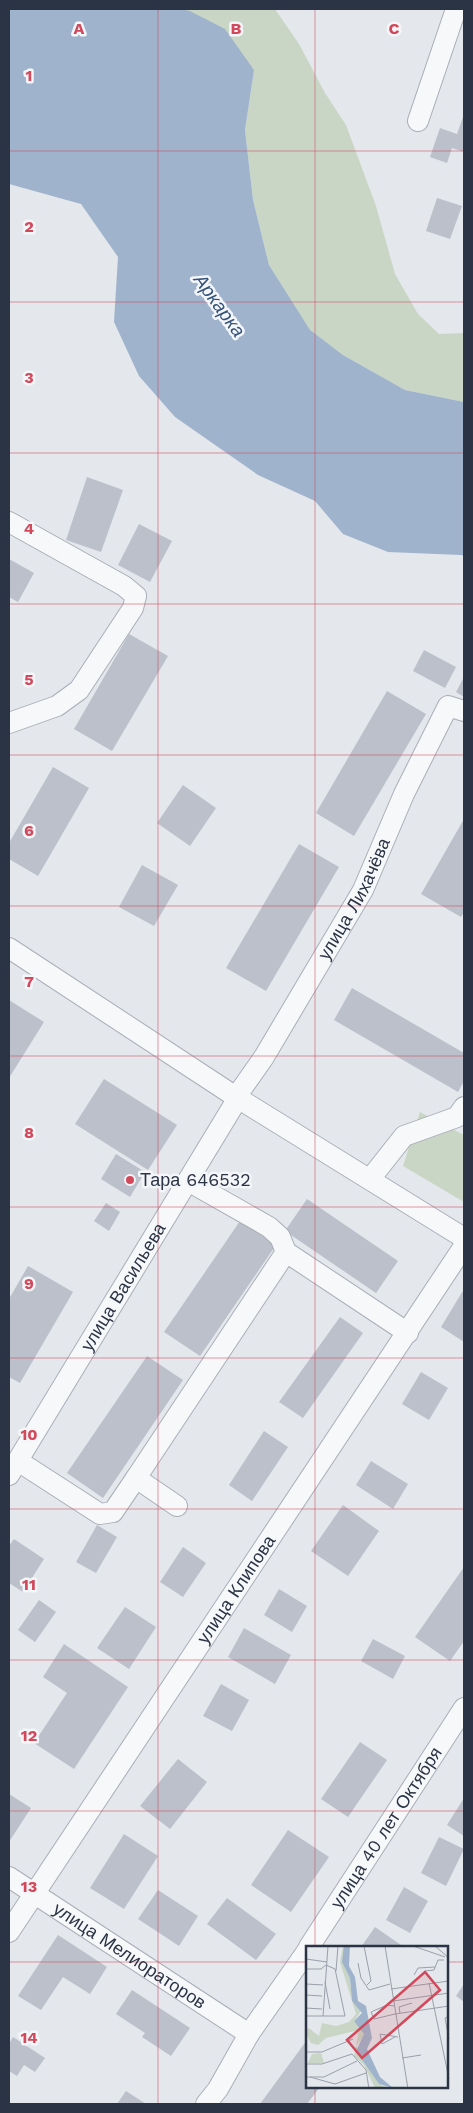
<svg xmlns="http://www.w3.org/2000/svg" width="473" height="2113" viewBox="0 0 473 2113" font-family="'Work Sans',sans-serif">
<rect width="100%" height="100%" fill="#e4e7ec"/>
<path fill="#c9d6c5" d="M180,9H275L299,44L325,93L346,125L376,206L395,274L418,314L439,334L464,333V402L405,390L343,355L310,331L269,265L253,200L245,130L254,70Z
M420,1112L464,1135V1202L403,1166Z"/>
<path fill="#9fb4cc" d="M9,9H180L190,11L225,29L254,70L245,130L253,200L269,265L310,330L343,355L405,390L464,402V556L461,555L388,552L343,534L315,501L258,475L175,417L139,376L114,322L118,257L81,204L9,184Z"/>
<path fill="#bbc0ca" d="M464,114V152L452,148L447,163L430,157L440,128L457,134Z
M437,198L462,206L450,239L426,231Z
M87,477L123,490L101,552L66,540Z
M139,524L172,541L150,582L118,565Z
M9,559L34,573L18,602L9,597Z
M129,634L168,656L112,751L74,729Z
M424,650L456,667L445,688L413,671Z
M464,677V697L456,692Z
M387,691L426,714L354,836L316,813Z
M53,767L89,788L38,876L9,859V843Z
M183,785L216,808L190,846L157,823Z
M464,819V912L461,917L421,894Z
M299,844L339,867L266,991L226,968Z
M142,865L178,885L154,926L119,907Z
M352,988L464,1053V1081L458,1092L334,1020Z
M9,1000L44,1022L9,1078Z
M104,1079L177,1125L148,1170L75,1124Z
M116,1154L145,1172L130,1197L101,1179Z
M307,1199L398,1261L376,1293L285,1231Z
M106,1203L120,1212L109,1231L94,1221Z
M240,1221L276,1245L200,1356L164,1332Z
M28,1266L73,1292L20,1383L9,1377V1299Z
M464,1289V1342L441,1327Z
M340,1317L363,1333L303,1418L279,1402Z
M147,1356L183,1380L103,1498L67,1473Z
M421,1372L448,1388L429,1420L402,1404Z
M264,1431L288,1447L252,1501L229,1485Z
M371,1461L408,1484L393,1509L356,1485Z
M343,1505L379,1531L348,1576L311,1551Z
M97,1525L117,1537L96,1573L76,1562Z
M14,1539L44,1559L23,1592L9,1583V1546Z
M183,1547L206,1563L183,1597L160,1582Z
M464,1567V1641L450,1661L415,1637Z
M279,1589L307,1606L292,1632L264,1615Z
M39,1600L56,1612L35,1642L18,1630Z
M125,1607L156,1627L129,1669L97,1648Z
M244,1628L291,1655L275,1684L228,1657Z
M373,1639L405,1656L393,1679L361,1661Z
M64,1644L128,1687L74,1769L34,1743L67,1693L43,1677Z
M221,1684L249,1700L232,1731L203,1716Z
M360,1742L387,1760L348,1817L321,1799Z
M178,1759L207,1782L170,1829L140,1806Z
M9,1794L31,1808L9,1842Z
M464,1798V1836L447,1825Z
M288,1830L329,1857L291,1912L251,1885Z
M124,1834L158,1856L124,1909L90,1888Z
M439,1837L464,1849L446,1886L421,1873Z
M404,1887L428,1901L410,1933L386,1920Z
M158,1890L198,1916L179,1946L138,1919Z
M227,1898L276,1934L256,1960L207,1924Z
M375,1927L404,1947H361Z
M58,1935L107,1967L90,1994L63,1977L41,2010L18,1996Z
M464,1984V2002L456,1996Z
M132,1990L190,2028L171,2056L142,2037L145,2033L116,2014Z
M13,2037L45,2058L35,2072L24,2065L17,2076L9,2071V2044Z
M307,2040V2087H320L307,2104H260Z
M126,2091L146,2104H117Z"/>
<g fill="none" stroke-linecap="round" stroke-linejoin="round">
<defs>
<g id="minor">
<path d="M418,121L456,9"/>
<path d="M9,522L124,586L136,596L133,608L79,690L57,706L9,723"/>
<path d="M9,948L236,1097L464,1238"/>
<path id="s1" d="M236,1097L264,1057L363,890L404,794L448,706L464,711"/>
<path d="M370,1179L404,1136L457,1117L464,1107"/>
<path d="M286,1252L408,1333"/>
<path d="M18,1461L100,1514L113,1512L136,1478"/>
<path id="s2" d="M9,1475L238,1098"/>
<path d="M177,1506L136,1478L286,1252L280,1237L269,1227L188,1181"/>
<path id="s3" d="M9,1877L249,2034"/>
<path id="s4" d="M9,1932L464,1246"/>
<path id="s5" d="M309,1947L464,1708"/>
<path d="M206,2104L218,2089L249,2034L307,1951"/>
</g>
</defs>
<use href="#minor" stroke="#a9aeb7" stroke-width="22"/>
<use href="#minor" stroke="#f7f8fa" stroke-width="20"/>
</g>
<path fill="none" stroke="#d1495b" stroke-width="1" stroke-opacity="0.55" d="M158,9V2104M315,9V1947M9,151H464M9,302H464M9,453H464M9,604H464M9,755H464M9,906H464M9,1056H464M9,1207H464M9,1358H464M9,1509H464M9,1660H464M9,1811H464M9,1962H307M447,1962H464M315,2087V2104"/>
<circle fill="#d1495b" stroke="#f4f6f9" stroke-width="2" cx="130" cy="1180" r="5"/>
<g text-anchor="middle" stroke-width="5" stroke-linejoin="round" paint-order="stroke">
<g font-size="18" fill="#2b3445" stroke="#f4f6f9">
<text dy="6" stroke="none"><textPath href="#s1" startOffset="231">улица Лихачёва</textPath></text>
<text dy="6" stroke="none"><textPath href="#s2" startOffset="220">улица Васильева</textPath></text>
<text dy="6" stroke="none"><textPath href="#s4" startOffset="411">улица Клипова</textPath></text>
<text dy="6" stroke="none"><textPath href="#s5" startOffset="142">улица 40 лет Октября</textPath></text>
<text dy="6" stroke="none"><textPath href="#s3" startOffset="144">улица Мелиораторов</textPath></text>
</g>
<g font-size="18" fill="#2b3445" stroke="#f4f6f9" text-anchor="start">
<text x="140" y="1186">Тара 646532</text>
</g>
<g font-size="19" font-style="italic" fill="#34527a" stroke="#f4f6f9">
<text transform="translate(220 305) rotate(54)" y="7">Аркарка</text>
</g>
</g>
<g transform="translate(306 1946)">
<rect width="142" height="142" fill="#e4e7ec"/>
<path d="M37,0H38L39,7L37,13L44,32L46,55L55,65L48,75L56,81L58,90L50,100L73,138L82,142H69L58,119L48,110L53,84L20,92L12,99L5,97L0,88V82L4,83L13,90L16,77L30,80L43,76L50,68L34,16ZM15,107L18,117H2L6,108Z" fill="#c9d6c5"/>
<path d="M38,0H44L43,20L49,31L52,55L60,60L66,92L61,103L74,131L87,142L73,138L50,105L58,88L48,75L56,67L46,55L44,32L36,16Z" fill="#9fb4cc"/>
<path fill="none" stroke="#9a9fa9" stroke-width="1" d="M58,0L65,35L61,39M79,0L102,143M107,0L139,11M129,0L143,12M0,13L21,16M52,17L55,32L63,44L84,38M0,23H15L20,19L29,23L39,70H0M30,25L32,0M119,25L128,24L132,14H138M108,29L112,22L129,21M19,36L24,63M123,37L143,133M0,38L17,39M85,43L143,35M0,49L16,50M87,55L143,47M88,60L81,59L65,66L68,73L89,68M0,62L16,63M94,67L93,61L106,57M89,68L143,60M17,70L22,0M143,70L139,72L143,93M89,91L76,98L74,88L92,91M0,106H16L47,93M96,112L115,109M0,118H16L46,108L60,124L63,143M0,131H18L51,115M4,131L29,138L60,127"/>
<path fill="#d1495b" fill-opacity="0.15" stroke="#d1495b" stroke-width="2.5" d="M119,26L134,44L56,112L41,94Z"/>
<rect width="142" height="142" fill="none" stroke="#2b3445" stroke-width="2.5"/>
</g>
<g font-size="16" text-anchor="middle" font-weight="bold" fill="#d1495b" stroke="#f4f6f9" stroke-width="5" stroke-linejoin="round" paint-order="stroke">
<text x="79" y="34">A</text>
<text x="236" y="34">B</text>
<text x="394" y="34">C</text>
<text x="29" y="81">1</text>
<text x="29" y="232">2</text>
<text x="29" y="383">3</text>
<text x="29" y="534">4</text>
<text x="29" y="685">5</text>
<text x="29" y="836">6</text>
<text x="29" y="987">7</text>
<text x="29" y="1138">8</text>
<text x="29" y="1289">9</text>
<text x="29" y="1440">10</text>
<text x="29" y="1590">11</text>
<text x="29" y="1741">12</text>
<text x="29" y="1892">13</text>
<text x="29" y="2043">14</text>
</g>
<rect width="473" height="2113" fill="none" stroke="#2b3445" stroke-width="20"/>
</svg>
